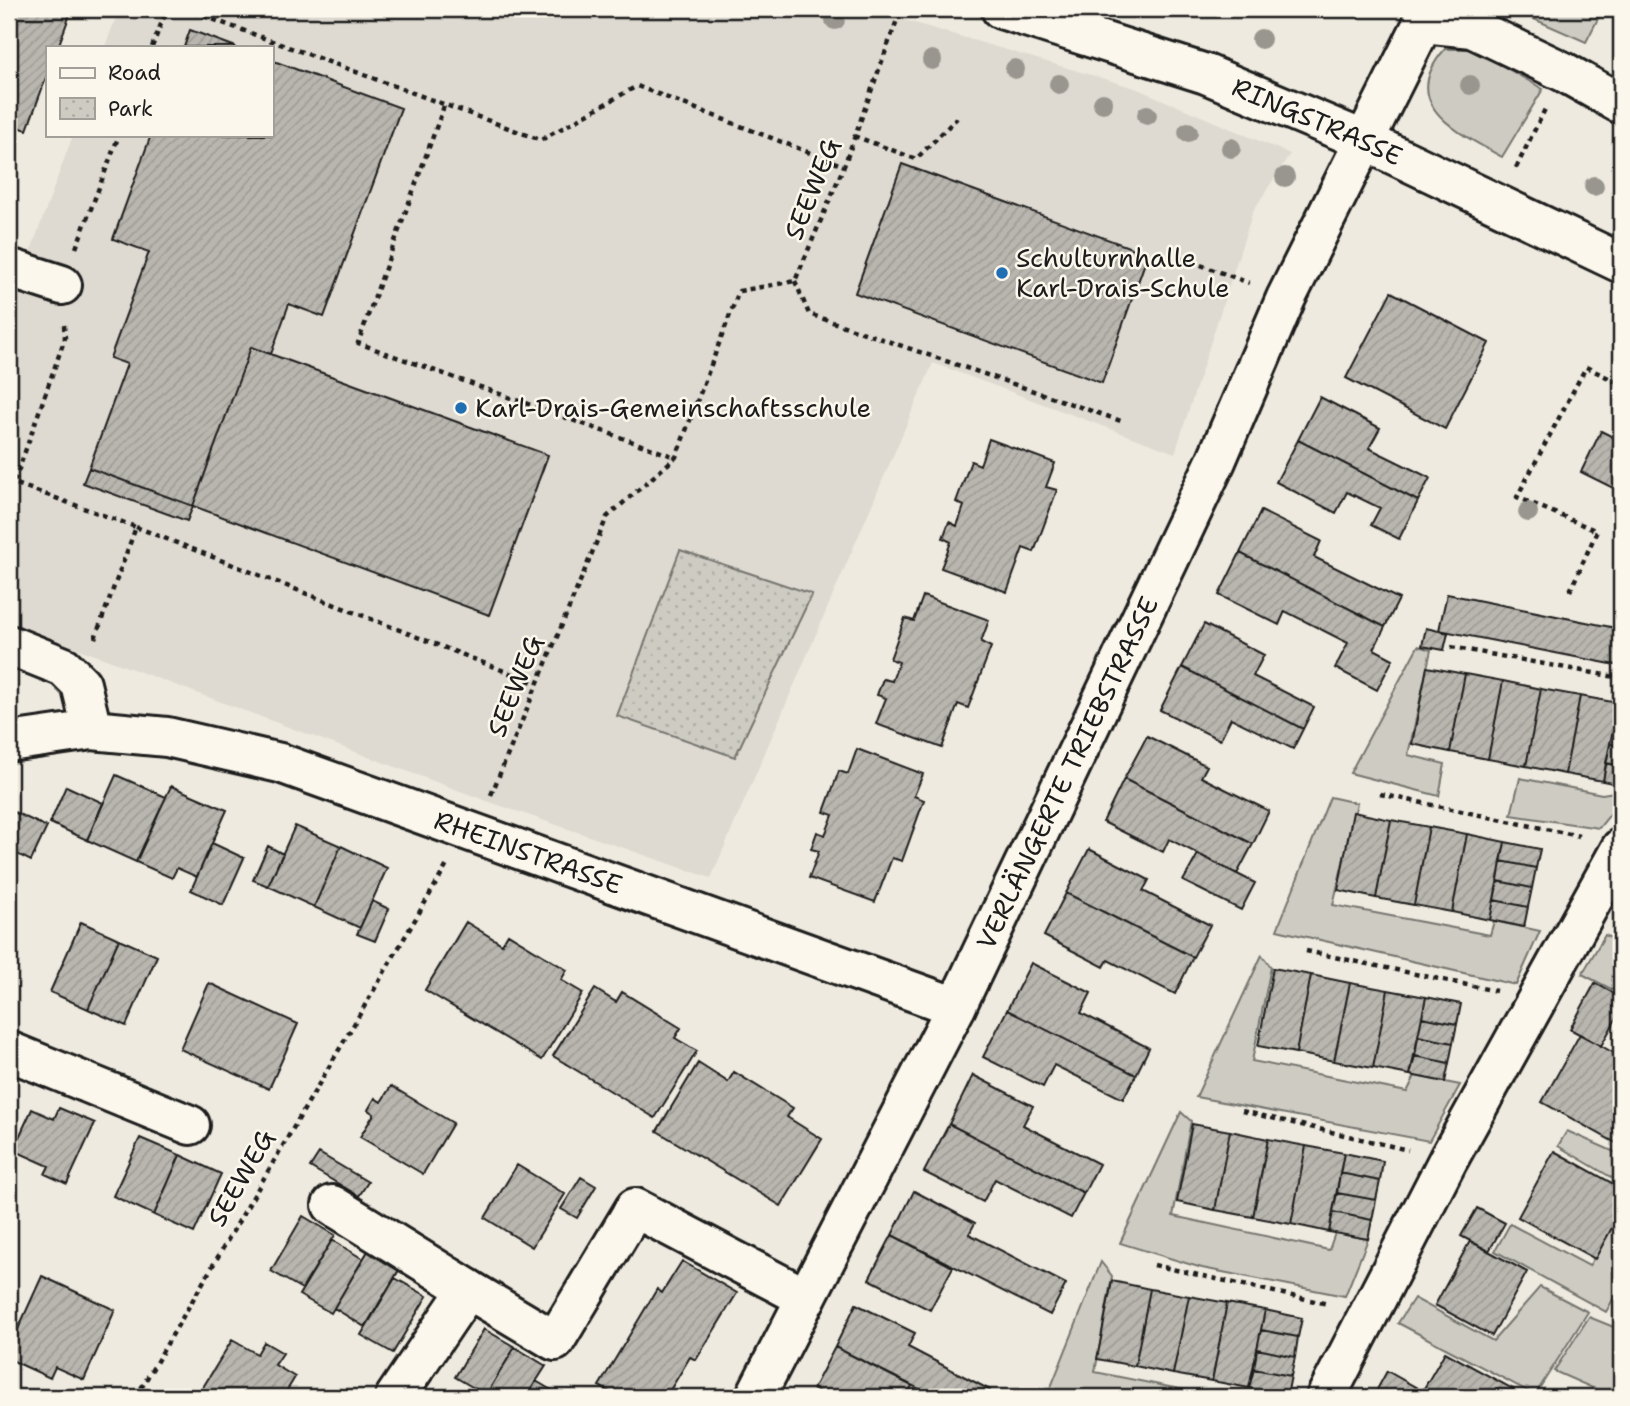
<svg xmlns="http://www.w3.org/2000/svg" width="1630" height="1406" viewBox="0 0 1630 1406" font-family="'Shantell Sans',sans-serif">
<defs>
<pattern id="park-dots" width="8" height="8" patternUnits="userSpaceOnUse" patternTransform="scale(1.75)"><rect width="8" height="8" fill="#ceccc2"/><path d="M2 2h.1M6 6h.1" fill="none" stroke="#b0afa6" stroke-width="1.8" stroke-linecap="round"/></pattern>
<pattern id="building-hatch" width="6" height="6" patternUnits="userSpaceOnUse" patternTransform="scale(1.75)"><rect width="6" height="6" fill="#b9b6af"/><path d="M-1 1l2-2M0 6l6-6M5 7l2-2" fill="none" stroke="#9e9c96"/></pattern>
</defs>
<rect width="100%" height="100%" fill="#eeeadf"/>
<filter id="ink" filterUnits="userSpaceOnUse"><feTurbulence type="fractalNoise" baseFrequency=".0143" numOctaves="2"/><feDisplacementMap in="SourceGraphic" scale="14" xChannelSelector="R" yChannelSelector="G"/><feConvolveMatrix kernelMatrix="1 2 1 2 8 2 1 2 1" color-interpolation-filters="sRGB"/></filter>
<g filter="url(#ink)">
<path fill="#dedad1" d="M119,9H867L1135,88L1290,154L1253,211L1175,453L933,363L711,878L487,801L9,623V287L17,289L73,135H271V47H105Z"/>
<path fill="#ceccc2" stroke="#75746f" stroke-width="2" d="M1511,9H1603L1586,42Z
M1445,49H1473L1543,89L1502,157C1458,132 1396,105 1445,49Z
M1418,646L1431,650L1408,755L1445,764L1439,796L1350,773Z
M1520,778L1602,794L1621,791V801L1599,828L1511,815Z
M1330,797L1357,803L1333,905L1490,935L1494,921L1540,931L1516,985L1277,930Z
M1605,935L1621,943V994L1582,974Z
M1262,955L1271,967L1252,1061L1407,1092L1415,1076L1460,1085L1429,1141L1196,1097Z
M1181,1112L1191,1121L1173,1216L1329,1250L1335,1233L1368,1239L1345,1296L1202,1268L1120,1243Z
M1567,1131L1619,1154L1621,1151V1183L1558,1146Z
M1510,1224L1589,1266L1612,1228L1621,1232V1285L1606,1312L1495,1251Z
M1101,1262L1112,1276L1095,1372L1219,1397H1047Z
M1540,1287L1588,1312L1535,1395L1398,1323L1414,1298L1493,1341Z
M1589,1317L1621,1330V1397H1613L1554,1371Z"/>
<path fill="url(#park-dots)" stroke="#75746f" stroke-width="2" d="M680,550L812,594L735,757L617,716Z"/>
<path fill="url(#building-hatch)" stroke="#1c1c1c" stroke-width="2" d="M9,9H72L58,47H47V75L27,130L9,124Z
M190,30L236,47H184Z
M271,60L401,108L324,317L289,304L271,354L251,347L193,506L89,468L127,364L110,358L149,252L113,239L151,135H271Z
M902,164L1148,254L1102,383L855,293Z
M1391,292L1489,343L1445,429L1346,378Z
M251,347L548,455L489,615L193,506Z
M1320,397L1380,428L1369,448L1430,478L1418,501L1298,440Z
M1601,431L1621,441V492L1581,472Z
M989,439L1055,463L1046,487L1057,490L1034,552L1023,548L1007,592L941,568L951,542L943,538L949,522L957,526L964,506L956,502L971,461L980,465Z
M1298,440L1418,501L1399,539L1371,525L1380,508L1347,492L1336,513L1276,482Z
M89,468L193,506L187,521L83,483Z
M1261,511L1321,541L1314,557L1399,599L1385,627L1240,553Z
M1240,553L1385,627L1374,649L1393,659L1377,690L1335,668L1348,643L1285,611L1279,625L1219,595Z
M1447,594L1621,629V666L1439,630Z
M923,596L989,620L981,642L991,647L968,708L958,704L942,748L876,724L886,698L877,695L883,679L892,681L899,662L890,659L905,618L914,621Z
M1204,624L1264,655L1253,676L1314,707L1303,729L1182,667Z
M1426,628L1448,633L1444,650L1422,646Z
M1182,667L1303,729L1293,749L1231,718L1220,740L1160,710Z
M1427,667L1465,674L1450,752L1412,744Z
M1465,674L1503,681L1488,759L1450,752Z
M1503,681L1541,689L1526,766L1488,759Z
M1541,689L1580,696L1565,774L1526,766Z
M1580,696L1618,703L1603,781L1565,774Z
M1614,725L1621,727V746L1610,744Z
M1147,736L1207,766L1201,777L1269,811L1253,844L1124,779Z
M1610,744L1621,746V766L1606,763Z
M857,749L923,774L914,796L924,800L902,861L892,858L875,902L809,878L819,851L811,849L817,832L825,835L833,815L824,812L839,771L848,774Z
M1606,763L1621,766V785L1603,781Z
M116,775L166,797L136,862L87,840Z
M1124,779L1253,844L1237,874L1169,839L1163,852L1103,822Z
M66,786L103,803L87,840L50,823Z
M171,786L227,810L197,877L177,868L172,878L136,862Z
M14,812L47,827L31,861L9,850V824Z
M1353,812L1391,820L1376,898L1338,890Z
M1391,820L1429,827L1414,905L1376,898Z
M295,826L341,846L314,907L268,886Z
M1429,827L1467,834L1452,912L1414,905Z
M1467,834L1505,842L1490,920L1452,912Z
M1505,842L1540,849L1536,868L1501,861Z
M212,843L244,858L223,905L191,890Z
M268,846L283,854L268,886L253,880Z
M341,846L387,868L360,928L314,907Z
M1089,849L1149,880L1143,891L1210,925L1193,957L1066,893Z
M1198,854L1255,883L1241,910L1183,881Z
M1501,861L1536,868L1532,888L1498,881Z
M1498,881L1532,888L1528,907L1494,900Z
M1066,893L1193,957L1175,994L1108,960L1104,967L1044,936Z
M1494,900L1528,907L1524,927L1490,920Z
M372,901L389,909L375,941L357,934Z
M81,922L119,939L88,1009L50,992Z
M466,922L502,944L508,934L567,970L561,980L583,993L542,1060L425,990Z
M119,939L157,956L126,1026L88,1009Z
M1031,963L1091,993L1081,1013L1149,1048L1136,1075L1007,1010Z
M1273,968L1311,975L1296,1053L1258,1046Z
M1311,975L1350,983L1334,1061L1296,1053Z
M209,983L298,1024L269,1089L180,1049Z
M1350,983L1388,990L1373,1068L1334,1061Z
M1595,983L1621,997V1010L1601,1046L1570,1029Z
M595,989L616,1002L622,992L681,1028L675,1038L697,1051L655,1118L553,1056Z
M1388,990L1426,997L1410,1075L1373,1068Z
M1426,997L1461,1004L1457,1024L1422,1017Z
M1007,1010L1136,1075L1123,1099L1054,1065L1043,1087L983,1057Z
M1422,1017L1457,1024L1453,1043L1418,1036Z
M1580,1034L1621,1057V1132L1616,1143L1542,1102Z
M1418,1036L1453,1043L1449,1063L1415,1056Z
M1415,1056L1449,1063L1445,1082L1410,1075Z
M698,1063L728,1082L734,1072L793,1108L787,1117L822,1139L781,1206L657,1131Z
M973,1075L1033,1106L1023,1125L1099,1164L1084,1193L949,1124Z
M391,1086L453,1123L423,1174L360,1137L374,1114L368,1110L375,1098L381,1102Z
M59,1108L95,1123L67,1184L45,1174L49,1166L13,1150L32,1109L54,1119Z
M949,1124L1084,1193L1071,1218L995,1179L983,1202L924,1172Z
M1192,1124L1230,1131L1215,1210L1177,1202Z
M1230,1131L1268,1139L1253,1217L1215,1210Z
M140,1138L180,1155L154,1215L113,1196Z
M1268,1139L1306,1146L1291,1224L1253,1217Z
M1306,1146L1344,1153L1329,1232L1291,1224Z
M1554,1151L1621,1188V1211L1595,1259L1518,1217Z
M319,1153L368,1182L359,1196L310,1167Z
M1344,1153L1383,1161L1380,1181L1340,1173Z
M180,1155L221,1174L194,1233L154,1215Z
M517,1165L565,1194L532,1247L485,1218Z
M1340,1173L1380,1181L1376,1200L1337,1193Z
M581,1177L596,1186L577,1218L561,1209Z
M914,1191L975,1223L969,1234L1066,1284L1050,1315L892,1235Z
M1337,1193L1376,1200L1372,1220L1333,1212Z
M1477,1208L1505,1223L1489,1251L1461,1236Z
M1333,1212L1372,1220L1368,1239L1329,1232Z
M303,1216L335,1235L302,1289L271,1271Z
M892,1235L953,1267L930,1310L869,1279Z
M332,1240L363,1259L331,1313L299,1295Z
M1470,1241L1527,1272L1492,1336L1435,1305Z
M368,1251L399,1270L365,1327L334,1308Z
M682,1261L737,1293L696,1360L690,1357L666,1397H619L599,1386L657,1289L662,1293Z
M42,1276L115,1310L84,1380L55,1367L50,1378L9,1359V1349Z
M395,1278L427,1296L393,1353L361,1335Z
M1112,1281L1150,1289L1135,1366L1097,1359Z
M1150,1289L1189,1296L1173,1374L1135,1366Z
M1189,1296L1227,1303L1212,1381L1173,1374Z
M1227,1303L1265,1310L1249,1388L1212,1381Z
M856,1304L915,1333L908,1347L990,1390L986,1397H935L835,1347Z
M1265,1310L1302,1318L1298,1337L1261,1330Z
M484,1329L515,1347L486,1395L455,1377Z
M1261,1330L1298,1337L1295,1357L1257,1349Z
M232,1340L257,1354L264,1342L283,1353L275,1365L295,1377L283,1397H197Z
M515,1347L546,1366L526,1397H489L486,1395Z
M835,1347L912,1386L906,1397H829L813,1389Z
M1257,1349L1295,1357L1291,1376L1254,1369Z
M1445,1352L1513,1389L1508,1397H1419Z
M1254,1369L1291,1376L1287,1395L1249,1388Z
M1387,1371L1417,1388L1412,1397H1373Z
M536,1381L558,1394L556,1397H526Z"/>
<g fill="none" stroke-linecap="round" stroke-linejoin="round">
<defs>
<g id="minor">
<path d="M1423,23L1472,28L1564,72L1621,104"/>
<path d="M9,268L62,285"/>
<path d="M9,645L64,667L81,684L92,730"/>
<path id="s1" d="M9,742L92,730L167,737L280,763L956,1007"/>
<path d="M9,1051L190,1125"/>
<path d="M332,1205L468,1289"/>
<path d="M395,1397L468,1289L555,1341L635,1208L806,1298"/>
<path id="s2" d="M755,1397L956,1007L1216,461L1286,298L1423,23V9"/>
<path d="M1326,1397L1448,1160L1621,848"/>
</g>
<g id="major">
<path id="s3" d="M1001,9L1206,74L1363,140L1621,263"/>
</g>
</defs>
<use href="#minor" stroke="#1c1c1c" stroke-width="44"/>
<use href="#major" stroke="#1c1c1c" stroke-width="44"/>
<path stroke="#1c1c1c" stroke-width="4.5" stroke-dasharray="5 5" stroke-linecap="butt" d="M185,9L541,140L637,86L844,166
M152,47L167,9
M444,106L358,343L675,457
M854,136L916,159L957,118
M1516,168L1546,107
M76,248L119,135
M1182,258L1249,283
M795,281L809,314L1121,421
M64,325L65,338L14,483L136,527L94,641
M136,527L535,683
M1570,591L1597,531L1517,497L1586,367L1621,384
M1451,647L1621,678
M1380,794L1579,836
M491,795L607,517L676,457L739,291L795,281L844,166L901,9
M1306,951L1496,991
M1242,1111L1408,1150
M1154,1265L1328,1304
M136,1397L447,865"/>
<use href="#minor" stroke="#fbf7ec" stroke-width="38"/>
<use href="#major" stroke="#fbf7ec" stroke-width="38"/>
</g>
<g fill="#98968f">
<circle cx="835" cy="20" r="10"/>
<circle cx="1261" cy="39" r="10"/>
<circle cx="932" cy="60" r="10"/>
<circle cx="1015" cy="69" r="10"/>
<circle cx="1059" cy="84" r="10"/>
<circle cx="1470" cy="85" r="10"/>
<circle cx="1103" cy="103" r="10"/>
<circle cx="1147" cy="115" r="10"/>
<circle cx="1188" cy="132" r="10"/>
<circle cx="1231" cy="148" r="10"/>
<circle cx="1285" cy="177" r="10"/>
<circle cx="1594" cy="186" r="10"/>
<circle cx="1528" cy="512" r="10"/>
</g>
</g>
<g fill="#1f6fb2" stroke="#fbf7ec" stroke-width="2.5">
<circle cx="1002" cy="273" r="7"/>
<circle cx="461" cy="408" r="7"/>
</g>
<g text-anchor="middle" stroke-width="5" stroke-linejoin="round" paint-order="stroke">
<g font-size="26" fill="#1c1c1c" stroke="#fbf7ec">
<text dy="9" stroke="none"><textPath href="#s3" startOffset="336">RINGSTRASSE</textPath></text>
<text transform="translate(812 189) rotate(-68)" y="9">SEEWEG</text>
<text transform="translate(515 686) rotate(-68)" y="9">SEEWEG</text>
<text dy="9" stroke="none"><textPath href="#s2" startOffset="698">VERLÄNGERTE TRIEBSTRASSE</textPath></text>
<text dy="9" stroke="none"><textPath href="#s1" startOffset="539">RHEINSTRASSE</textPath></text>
<text transform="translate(241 1178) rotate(-60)" y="9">SEEWEG</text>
</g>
<g font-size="26" fill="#1c1c1c" stroke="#fbf7ec" text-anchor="start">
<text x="1016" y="267">Schulturnhalle<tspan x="1016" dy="30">Karl-Drais-Schule</tspan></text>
<text x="475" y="417">Karl-Drais-Gemeinschaftsschule</text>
</g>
</g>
<rect width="1630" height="1406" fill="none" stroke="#fbf7ec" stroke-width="35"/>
<rect x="18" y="18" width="1595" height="1371" fill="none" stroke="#1c1c1c" stroke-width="2.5" filter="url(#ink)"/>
<rect x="46" y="46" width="228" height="91" fill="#fbf7ec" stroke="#a29f99" stroke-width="2"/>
<rect x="60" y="68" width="35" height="10" fill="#fbf7ec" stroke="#a29f99" stroke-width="2"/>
<text x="108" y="80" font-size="21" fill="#1c1c1c">Road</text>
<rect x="60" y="98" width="35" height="21" fill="url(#park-dots)" stroke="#a29f99" stroke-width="2"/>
<text x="108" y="116" font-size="21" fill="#1c1c1c">Park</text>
</svg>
